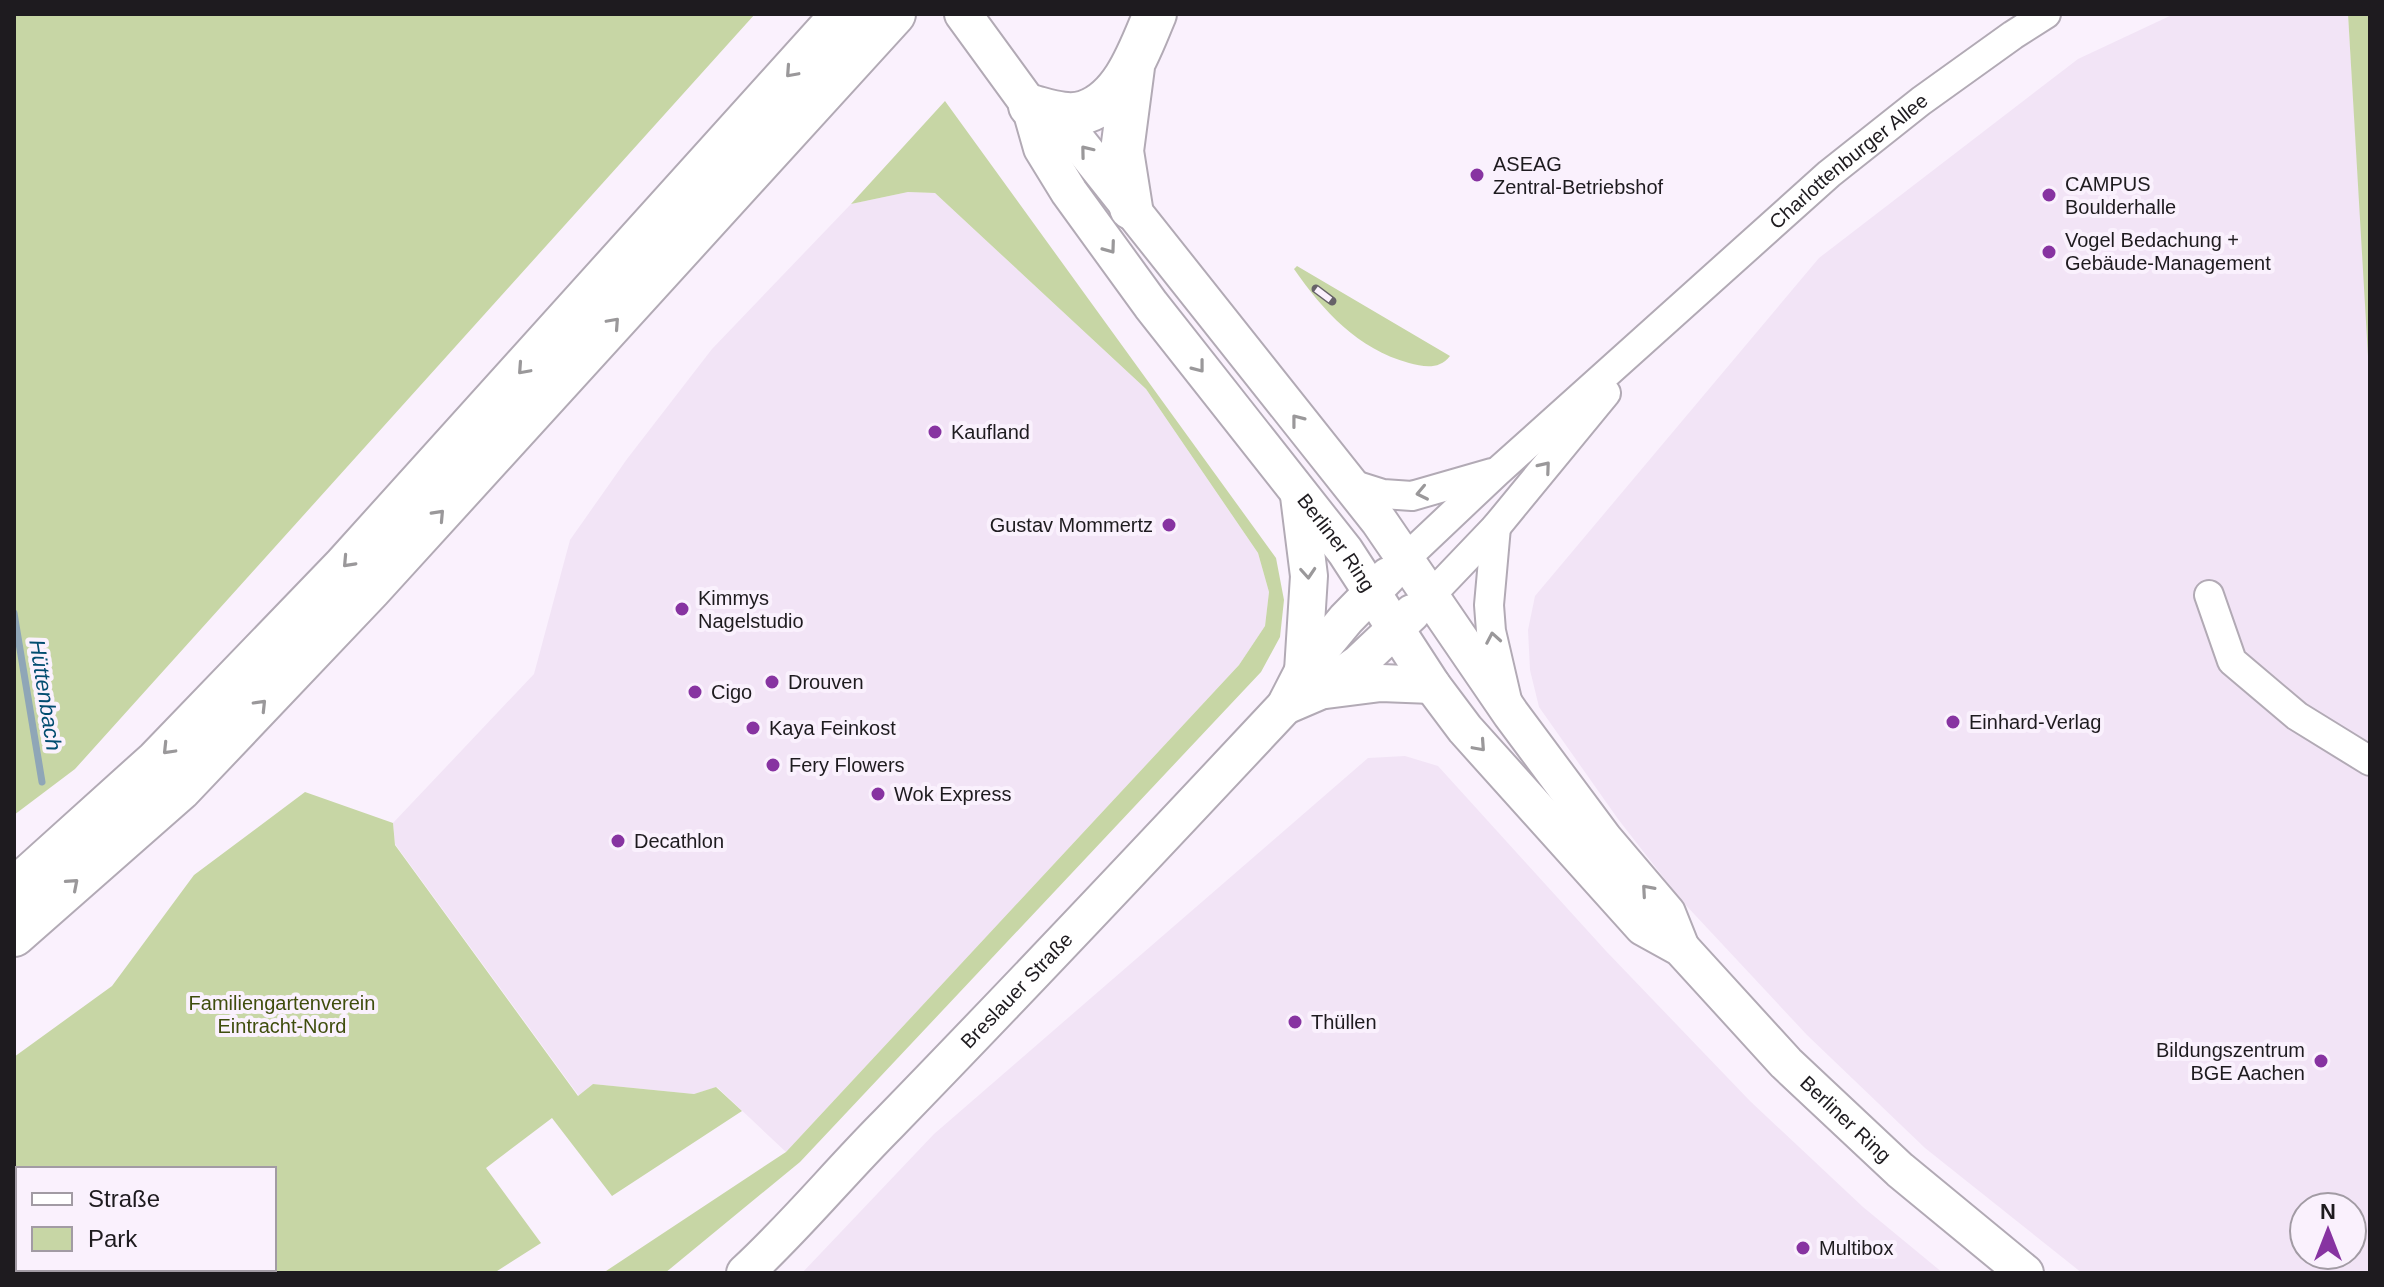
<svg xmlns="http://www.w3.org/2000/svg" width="2384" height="1287" viewBox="0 0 2384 1287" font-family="Helvetica,sans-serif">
<rect width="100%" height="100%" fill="#faf1fd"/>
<path fill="#f2e4f6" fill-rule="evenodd" d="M2174,14H2348L2370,373V1273H2082L1925,1148L1807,1035L1681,900L1618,819L1539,707L1530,670L1528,630L1535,596L1819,258L2078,59ZM2304,1207H2352V1255H2304Z
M908,192L935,193L1146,389L1258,553L1269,592L1265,626L1239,665L786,1152L717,1087L694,1094L593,1084L579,1096L395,844L393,823L534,674L570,540L627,459L712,349L851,204Z
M1405,756L1438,766L1606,951L1750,1101L1863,1207L1943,1273H802L934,1134L1368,758Z"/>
<path fill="#c7d6a5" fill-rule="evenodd" d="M14,14H755L75,769L14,815Z
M2348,14H2370L2369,373Z
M945,101L1276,558L1284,600L1280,637L1261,672L800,1162L665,1273H603L786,1152L1239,665L1265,626L1269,592L1258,553L1146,389L935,193L908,192L851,204Z
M1297,266L1450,356C1439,370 1424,367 1409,363C1358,349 1323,311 1294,269Z
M305,792L393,823L395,845L578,1096L593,1084L694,1094L716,1087L742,1111L612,1196L552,1118L486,1168L541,1243L494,1273H14V1057L112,986L194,875ZM274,1169V1269H18V1169Z"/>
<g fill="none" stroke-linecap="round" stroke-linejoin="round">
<path stroke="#8fa6b7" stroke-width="7" d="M14,613L42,782"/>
<defs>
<g id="minor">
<path d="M1345,482L1383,494L1412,496L1492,473"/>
<path d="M1496,527L1489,605L1491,631L1507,700"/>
<path id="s1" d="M1405,559L1497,472L1829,174L1921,101L2013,35L2046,14"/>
<path d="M1431,595L1496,527L1606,393"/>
<path d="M2209,595L2232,661L2297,716L2370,761"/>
</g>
<g id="major">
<path id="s2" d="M963,14L1030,106L1042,148L1069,192L1151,305L1345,551L1432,685L1465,729L1643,927L1681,948L1786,1063L1900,1170L2025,1273"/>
<path d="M1032,108L1071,133L1379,521L1511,714L1604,839L1667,913L1681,948"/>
<path d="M1299,496L1309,576L1303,671"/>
<path d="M1326,690L1381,683L1432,685"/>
<path d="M1285,706L1320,691L1359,663L1412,613"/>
<path id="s3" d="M745,1273C796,1226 839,1173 888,1124C1022,986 1154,846 1285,706L1303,671L1346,619L1388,576"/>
</g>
<path id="highway" d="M1030,106C1047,110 1067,118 1085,112C1124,99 1140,49 1155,14
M1131,208L1122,151L1133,67
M14,890L157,761L345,566L843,14
M14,935L180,789L370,589L894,14"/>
</defs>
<use href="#minor" stroke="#b2aab5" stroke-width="32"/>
<use href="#major" stroke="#b2aab5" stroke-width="40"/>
<use href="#highway" stroke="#b2aab5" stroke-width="46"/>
<use href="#minor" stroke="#fff" stroke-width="28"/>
<use href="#major" stroke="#fff" stroke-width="36"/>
<use href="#highway" stroke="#fff" stroke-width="42"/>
<defs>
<path id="rail" d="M1316,289L1332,301"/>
</defs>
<use href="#rail" stroke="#666268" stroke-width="9"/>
<use href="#rail" stroke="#faf1fd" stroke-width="6" stroke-dasharray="18" stroke-linecap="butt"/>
</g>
<defs><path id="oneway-chevron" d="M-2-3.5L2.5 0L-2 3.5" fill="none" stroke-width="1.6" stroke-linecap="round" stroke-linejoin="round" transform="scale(2)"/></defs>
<g stroke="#9a989a">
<use href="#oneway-chevron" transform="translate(791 72) rotate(132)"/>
<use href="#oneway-chevron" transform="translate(1086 151) rotate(-129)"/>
<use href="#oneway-chevron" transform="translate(1110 248) rotate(54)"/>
<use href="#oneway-chevron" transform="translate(614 323) rotate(-48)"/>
<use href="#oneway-chevron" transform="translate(1199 367) rotate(52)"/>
<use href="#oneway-chevron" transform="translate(523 369) rotate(132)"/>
<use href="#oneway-chevron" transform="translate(1297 420) rotate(-128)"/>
<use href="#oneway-chevron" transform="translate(1545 467) rotate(-50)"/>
<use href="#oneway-chevron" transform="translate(1422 493) rotate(168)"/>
<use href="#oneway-chevron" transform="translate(439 515) rotate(-47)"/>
<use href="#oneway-chevron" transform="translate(348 562) rotate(133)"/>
<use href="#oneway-chevron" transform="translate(1308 573) rotate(86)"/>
<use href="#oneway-chevron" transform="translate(1493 638) rotate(-100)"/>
<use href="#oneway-chevron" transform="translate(261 705) rotate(-46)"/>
<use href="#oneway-chevron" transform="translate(1480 746) rotate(48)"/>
<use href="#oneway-chevron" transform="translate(168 749) rotate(134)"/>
<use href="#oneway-chevron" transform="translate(73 884) rotate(-41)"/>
<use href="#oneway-chevron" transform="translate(1647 890) rotate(-131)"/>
</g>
<g fill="#8733a1" stroke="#faf1fd" stroke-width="3">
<circle cx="1477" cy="175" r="8"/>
<circle cx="2049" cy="195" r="8"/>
<circle cx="2049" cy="252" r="8"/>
<circle cx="935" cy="432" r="8"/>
<circle cx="1169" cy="525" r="8"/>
<circle cx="682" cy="609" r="8"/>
<circle cx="772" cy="682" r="8"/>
<circle cx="695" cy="692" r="8"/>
<circle cx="1953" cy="722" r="8"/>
<circle cx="753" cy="728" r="8"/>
<circle cx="773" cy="765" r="8"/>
<circle cx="878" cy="794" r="8"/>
<circle cx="618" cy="841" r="8"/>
<circle cx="1295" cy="1022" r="8"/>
<circle cx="2321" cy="1061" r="8"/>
<circle cx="1803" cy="1248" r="8"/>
</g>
<g text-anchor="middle" stroke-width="8" stroke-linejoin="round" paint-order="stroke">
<g font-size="20" fill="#1e1b1f" stroke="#faf1fd">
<text dy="7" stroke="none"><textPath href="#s1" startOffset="596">Charlottenburger Allee</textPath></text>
<text dy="7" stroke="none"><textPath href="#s2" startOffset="650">Berliner Ring</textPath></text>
<text dy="7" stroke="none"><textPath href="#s3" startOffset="392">Breslauer Straße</textPath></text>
<text dy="7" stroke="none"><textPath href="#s2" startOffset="1424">Berliner Ring</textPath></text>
</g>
<g font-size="20" fill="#1e1b1f" stroke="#faf1fd" text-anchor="start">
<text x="1493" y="171">ASEAG<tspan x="1493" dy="23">Zentral-Betriebshof</tspan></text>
<text x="2065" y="191">CAMPUS<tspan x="2065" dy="23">Boulderhalle</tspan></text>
<text x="2065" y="247">Vogel Bedachung +<tspan x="2065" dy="23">Gebäude-Management</tspan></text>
<text x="951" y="439">Kaufland</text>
<text x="1153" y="532" text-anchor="end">Gustav Mommertz</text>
<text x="698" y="605">Kimmys<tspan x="698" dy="23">Nagelstudio</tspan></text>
<text x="788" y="689">Drouven</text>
<text x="711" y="699">Cigo</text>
<text x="1969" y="729">Einhard-Verlag</text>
<text x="769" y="735">Kaya Feinkost</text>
<text x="789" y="772">Fery Flowers</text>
<text x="894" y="801">Wok Express</text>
<text x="634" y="848">Decathlon</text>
<text x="1311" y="1029">Thüllen</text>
<text x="2305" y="1057" text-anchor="end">Bildungszentrum<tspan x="2305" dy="23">BGE Aachen</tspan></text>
<text x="1819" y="1255">Multibox</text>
</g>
<g font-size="20" fill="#3f4d0d" stroke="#faf1fd">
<text x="282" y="1010">Familiengartenverein<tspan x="282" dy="23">Eintracht-Nord</tspan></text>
</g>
<g font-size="22" font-style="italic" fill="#014c70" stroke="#faf1fd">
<text transform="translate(46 695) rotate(81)" y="8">Hüttenbach</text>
</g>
</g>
<rect width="2384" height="1287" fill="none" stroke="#1e1b1f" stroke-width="32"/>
<rect x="16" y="1167" width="260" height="104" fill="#faf1fd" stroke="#a29ba4" stroke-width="2"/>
<rect x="32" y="1193" width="40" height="12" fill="#ffffff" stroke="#a29ba4" stroke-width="2"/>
<text x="88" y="1207" font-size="24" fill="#1e1b1f">Straße</text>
<rect x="32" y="1227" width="40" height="24" fill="#c7d6a5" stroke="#a29ba4" stroke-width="2"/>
<text x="88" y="1247" font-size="24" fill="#1e1b1f">Park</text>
<g transform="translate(2328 1231)"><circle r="38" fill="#faf1fd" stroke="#a29ba4" stroke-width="2"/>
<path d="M0-6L14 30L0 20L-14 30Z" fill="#8733a1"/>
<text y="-12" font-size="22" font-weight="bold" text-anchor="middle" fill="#1e1b1f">N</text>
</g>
</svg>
